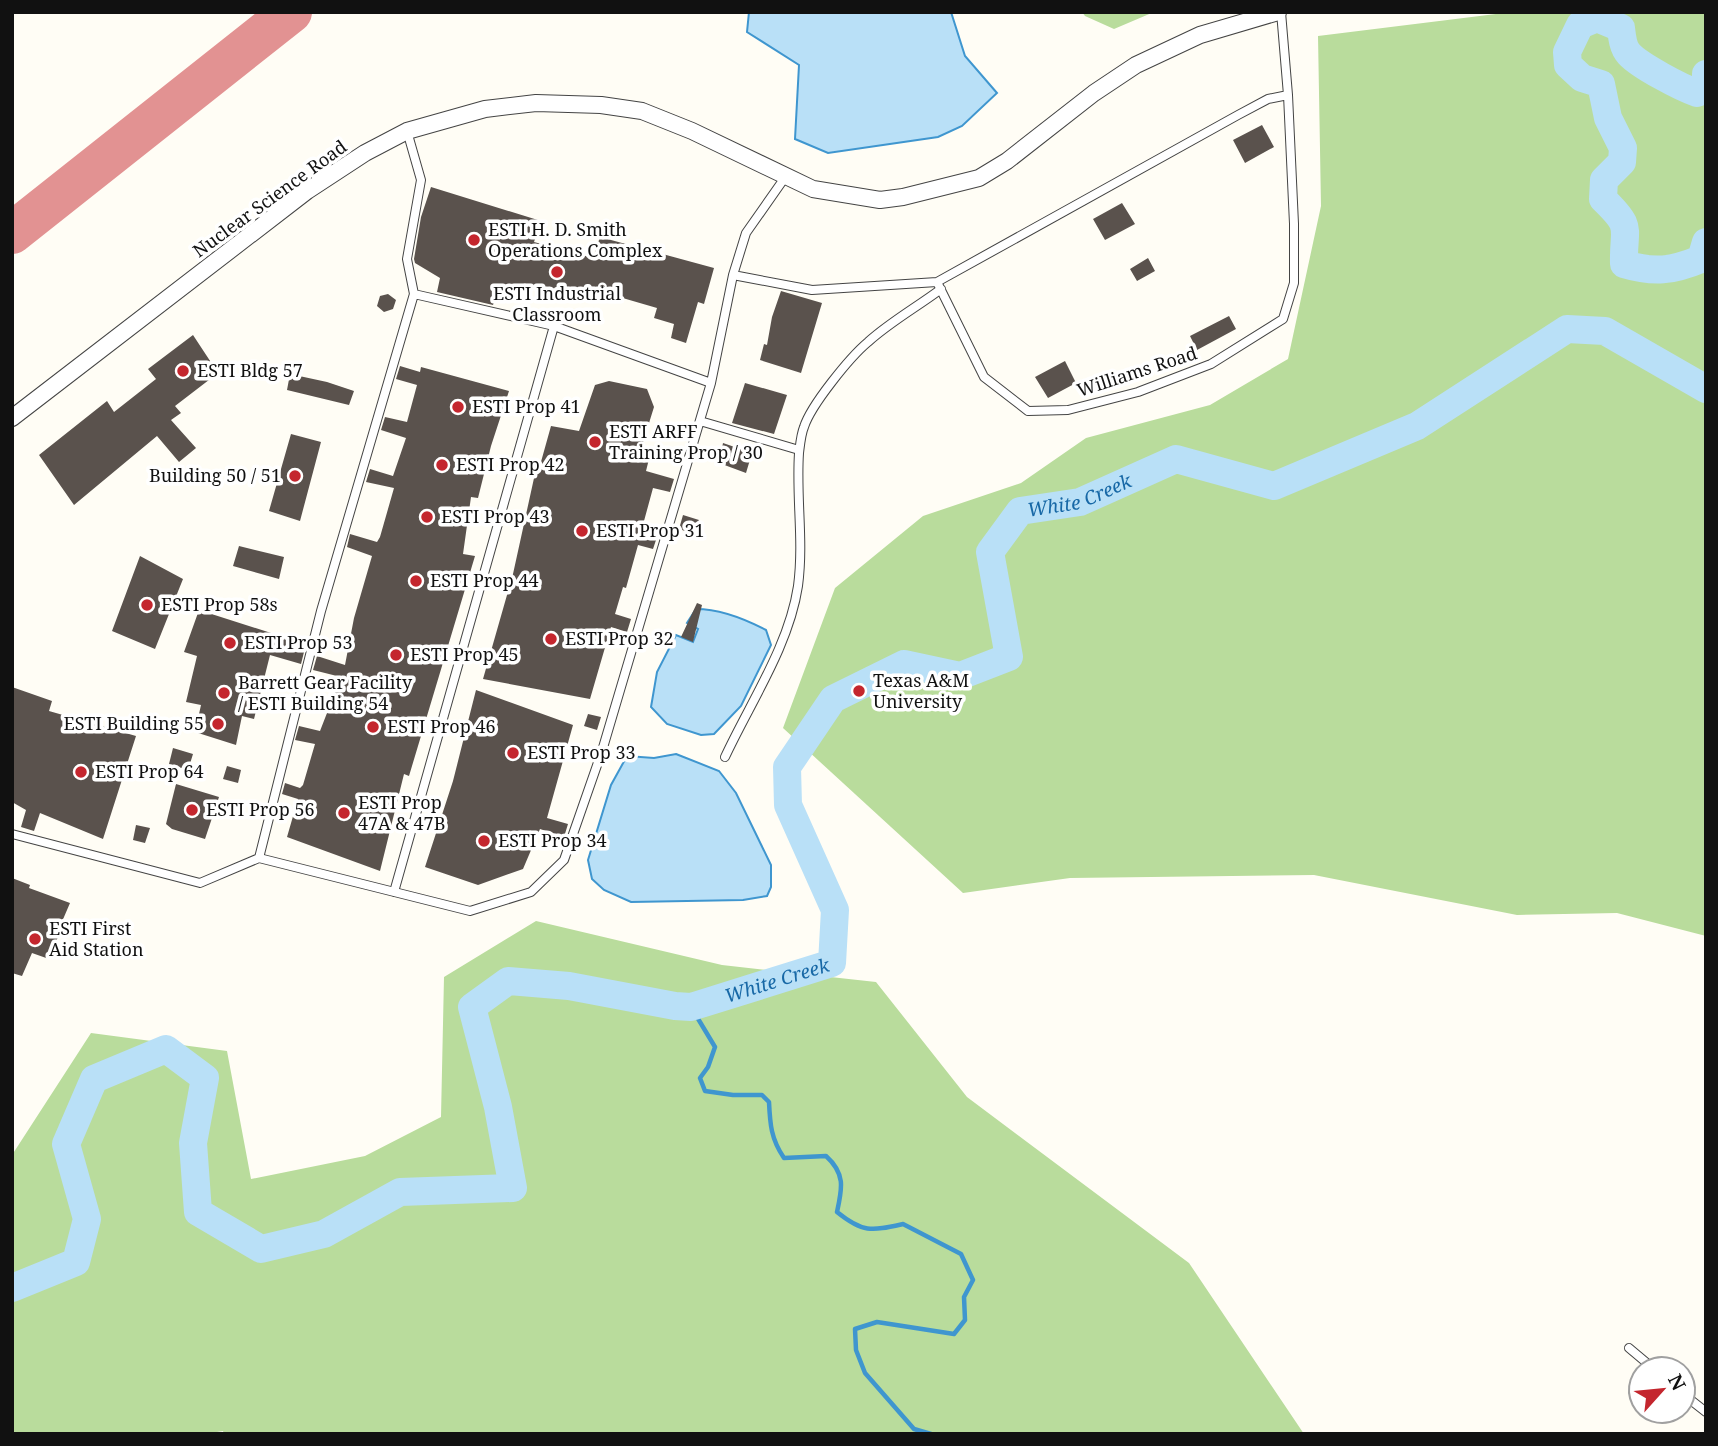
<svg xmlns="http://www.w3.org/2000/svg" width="1718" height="1446" viewBox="0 0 1718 1446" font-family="'Noto Serif',serif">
<rect width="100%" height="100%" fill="#fffdf5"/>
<path fill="#b9dc9c" d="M1082,12H1154L1114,29L1085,16Z
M1512,12H1706V936L1617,913L1517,915L1314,875L1070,878L963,893L783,728L835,588L923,516L1021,483L1086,438L1210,405L1288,359L1321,206L1318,36Z
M536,921L722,965L876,982L967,1097L1189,1263L1304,1434H224L223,1431L205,1434H12V1155L91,1033L227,1051L251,1179L365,1156L441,1117L444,977Z"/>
<path fill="#b9e0f7" stroke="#3f96cf" stroke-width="2" d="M749,12H951L965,56L997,93L962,126L938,137L828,153L795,139L799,65L747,32Z
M696,609C720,609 745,619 766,630L771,645L741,706L714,734L701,735L667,724L651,707L657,672L676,635L693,642L698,629L687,623Z
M676,754L719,771L736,793L771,865V887L767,896L743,900L631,902L604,890L592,879L588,860L611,785L627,756L654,758Z"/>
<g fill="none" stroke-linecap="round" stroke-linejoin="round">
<path stroke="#3f96cf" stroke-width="4.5" d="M691,1007L715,1047L708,1067L700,1078L705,1091L733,1095H762L769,1102C770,1124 771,1139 784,1158L826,1156C846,1174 842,1189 837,1212C863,1233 871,1231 903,1224L961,1254L973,1280L964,1297L965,1320L954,1334L877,1322L855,1329L856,1350L865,1373L914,1429L931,1434"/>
<g stroke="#b9e0f7" stroke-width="28">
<path d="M1706,74V81L1697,93C1682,88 1640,66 1629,54C1623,48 1622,37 1621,28L1597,18L1580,25L1567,52L1568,65L1582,78L1601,84L1608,118L1623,148L1622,162L1604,180L1603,199C1634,229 1623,226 1624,264C1654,273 1672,271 1701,259L1706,242"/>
<path id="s1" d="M12,1288L76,1262L87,1219L66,1144L94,1079L166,1049L205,1078L193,1143L198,1212L261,1249L324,1234L400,1192L513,1188L498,1107L472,1007L508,981L569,986L675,1006L691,1007L832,963L835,910L788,805L787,767L833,699L904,664L960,676L1009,657L990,552L1020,511L1080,502L1176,459L1274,486L1417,426L1567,329L1605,331L1706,389"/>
</g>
<path stroke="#e29292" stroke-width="42" d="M12,233L291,12"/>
</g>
<path fill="#5a524d" d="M1262,125L1274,147L1245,163L1233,140Z
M431,187L541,221L534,242L593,258L600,237L714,268L704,304L698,302L686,343L671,338L674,324L654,318L657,308L602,292L599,302L577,296L565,294L564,297L521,285L517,298L497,294L493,305L437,292L440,278L415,263L414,259L421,217Z
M1122,203L1135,224L1105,240L1093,219Z
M1148,258L1155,271L1137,281L1130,269Z
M781,291L822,303L801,373L760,360L764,344L767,345L772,317Z
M388,294L396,300L393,309L384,312L377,306L380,296Z
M1229,316L1236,329L1197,350L1190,336Z
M193,335L218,373L175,406L181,413L171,420L196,448L179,462L157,436L74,505L39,455L107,401L114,412L156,379L148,369Z
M1065,361L1076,383L1048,398L1035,377Z
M400,366L420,372L421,367L509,391L491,446L478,498L471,497L463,554L475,556L409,776L404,774L380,871L287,837L298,799L282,794L285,783L300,788L303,785L315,744L295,740L299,726L320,731L341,677L313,670L317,656L345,665L354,618L372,556L347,547L350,534L377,542L380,537L394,488L366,482L370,469L393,476L406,438L381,430L385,417L407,422L417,385L396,379Z
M290,374L327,382L354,391L349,405L287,390Z
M609,381L647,389L654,407L640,452L650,455L646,471L674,479L670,492L653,488L641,532L657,537L653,549L638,545L626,588L623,587L615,614L631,619L627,632L611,627L590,699L483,679L513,574L536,469H539L551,426L579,431L595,385Z
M745,383L787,395L774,434L732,423Z
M291,434L321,442L300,521L269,511Z
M723,443L752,453L746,473L719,463Z
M683,515L699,520L694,534L679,529Z
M239,546L284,557L279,579L233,566Z
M140,556L183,579L155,649L112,631Z
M697,603L702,605L693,642L681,637Z
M199,610L296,641L294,648L304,652L301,664L270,655L254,719L242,716L236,745L195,732L201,705L186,702L197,656L184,652Z
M12,687L52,701L49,711L136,736L103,839L40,813L34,831L21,827L26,810L12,802Z
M476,690L573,725L547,818L568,824L564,837L540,829L523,869L478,885L425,867L453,781Z
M588,714L601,717L597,730L584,726Z
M173,748L193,754L188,770L169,764Z
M227,766L241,770L238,783L223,779Z
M176,784L219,797L205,839L172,829L166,824Z
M136,825L150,828L145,843L133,840Z
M12,878L30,885L29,888L70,903L58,931L60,932L49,959L32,953L22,976L12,973Z"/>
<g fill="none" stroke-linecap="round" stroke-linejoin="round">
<defs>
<path id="lane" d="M1281,12L1288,95L1294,224V283L1283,319L1211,364L1138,392L1068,410L1028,411L984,377L937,282L1238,115L1268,99L1288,95
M407,131L421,180L407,259L414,294L321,611L259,858L470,911L531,892L564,860L602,751L711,383L733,275L746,233L786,176
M733,275L812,290L937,282
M414,294L554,326L711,383
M700,421L799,450
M725,757C750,703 789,646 798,586C804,541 796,498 799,453C800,445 801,434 804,427C811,405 850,357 868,342C890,322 917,307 941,289
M12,834L200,883L259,858
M394,892L554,326
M1629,1348L1654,1369
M1683,1394L1706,1412"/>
<path id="street" d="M12,418L307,191L365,153L407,131L485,109L536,103L601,105L642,111L692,131L813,189L880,200L903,197L979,178L1007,161L1094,93L1136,65L1200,35L1278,12"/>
</defs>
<use href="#lane" stroke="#444" stroke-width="10"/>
<use href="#street" stroke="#444" stroke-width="18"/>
<use href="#lane" stroke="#fff" stroke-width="8"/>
<use href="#street" stroke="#fff" stroke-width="16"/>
</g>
<g fill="#c4262e" stroke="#fff" stroke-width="2.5">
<circle cx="474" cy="240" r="7"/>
<circle cx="557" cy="272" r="7"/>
<circle cx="183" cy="371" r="7"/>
<circle cx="458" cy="407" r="7"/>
<circle cx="595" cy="442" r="7"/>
<circle cx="442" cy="465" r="7"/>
<circle cx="295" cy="476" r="7"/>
<circle cx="427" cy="517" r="7"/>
<circle cx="582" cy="531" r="7"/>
<circle cx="416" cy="581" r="7"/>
<circle cx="147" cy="605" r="7"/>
<circle cx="551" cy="639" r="7"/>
<circle cx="230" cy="643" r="7"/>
<circle cx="396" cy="655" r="7"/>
<circle cx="859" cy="691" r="7"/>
<circle cx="224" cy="693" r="7"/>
<circle cx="218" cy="724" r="7"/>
<circle cx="373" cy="727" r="7"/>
<circle cx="513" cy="753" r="7"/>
<circle cx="81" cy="772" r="7"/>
<circle cx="192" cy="810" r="7"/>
<circle cx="344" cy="813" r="7"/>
<circle cx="484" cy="841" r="7"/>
<circle cx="35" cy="939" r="7"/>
</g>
<g text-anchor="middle" stroke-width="7" stroke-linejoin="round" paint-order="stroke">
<g font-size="18" fill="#111" stroke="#fff">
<text transform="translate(270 199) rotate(-36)" y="6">Nuclear Science Road</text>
<text transform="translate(1137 372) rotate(-18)" y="6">Williams Road</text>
</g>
<g font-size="18" fill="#111" stroke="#fff" text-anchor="start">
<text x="488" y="236">ESTI H. D. Smith<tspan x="488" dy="21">Operations Complex</tspan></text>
<text x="557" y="300" text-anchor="middle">ESTI Industrial<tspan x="557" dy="21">Classroom</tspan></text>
<text x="197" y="377">ESTI Bldg 57</text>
<text x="472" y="413">ESTI Prop 41</text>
<text x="609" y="438">ESTI ARFF<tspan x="609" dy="21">Training Prop / 30</tspan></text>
<text x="456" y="471">ESTI Prop 42</text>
<text x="281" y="482" text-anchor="end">Building 50 / 51</text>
<text x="441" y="523">ESTI Prop 43</text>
<text x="596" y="537">ESTI Prop 31</text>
<text x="430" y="587">ESTI Prop 44</text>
<text x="161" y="611">ESTI Prop 58s</text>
<text x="565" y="645">ESTI Prop 32</text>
<text x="244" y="649">ESTI Prop 53</text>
<text x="410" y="661">ESTI Prop 45</text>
<text x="873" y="687">Texas A&amp;M<tspan x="873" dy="21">University</tspan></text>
<text x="238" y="689">Barrett Gear Facility<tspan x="238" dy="21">/ ESTI Building 54</tspan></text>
<text x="204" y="730" text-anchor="end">ESTI Building 55</text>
<text x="387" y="733">ESTI Prop 46</text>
<text x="527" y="759">ESTI Prop 33</text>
<text x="95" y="778">ESTI Prop 64</text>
<text x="358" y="809">ESTI Prop<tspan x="358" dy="21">47A &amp; 47B</tspan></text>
<text x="206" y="816">ESTI Prop 56</text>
<text x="498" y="847">ESTI Prop 34</text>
<text x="49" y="935">ESTI First<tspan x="49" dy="21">Aid Station</tspan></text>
</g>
<g font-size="19" font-style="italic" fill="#1768a6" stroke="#fff">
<text dy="7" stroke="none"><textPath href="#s1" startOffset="2121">White Creek</textPath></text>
<text dy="7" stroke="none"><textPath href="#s1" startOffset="1367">White Creek</textPath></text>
</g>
</g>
<rect width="1718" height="1446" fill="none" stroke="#111111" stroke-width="28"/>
<g transform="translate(1662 1390) rotate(63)"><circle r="33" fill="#ffffff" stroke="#a0a0a0" stroke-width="2"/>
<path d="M0-5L12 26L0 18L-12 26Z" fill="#c4262e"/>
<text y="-10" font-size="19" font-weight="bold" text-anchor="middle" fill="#111111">N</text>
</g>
</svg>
